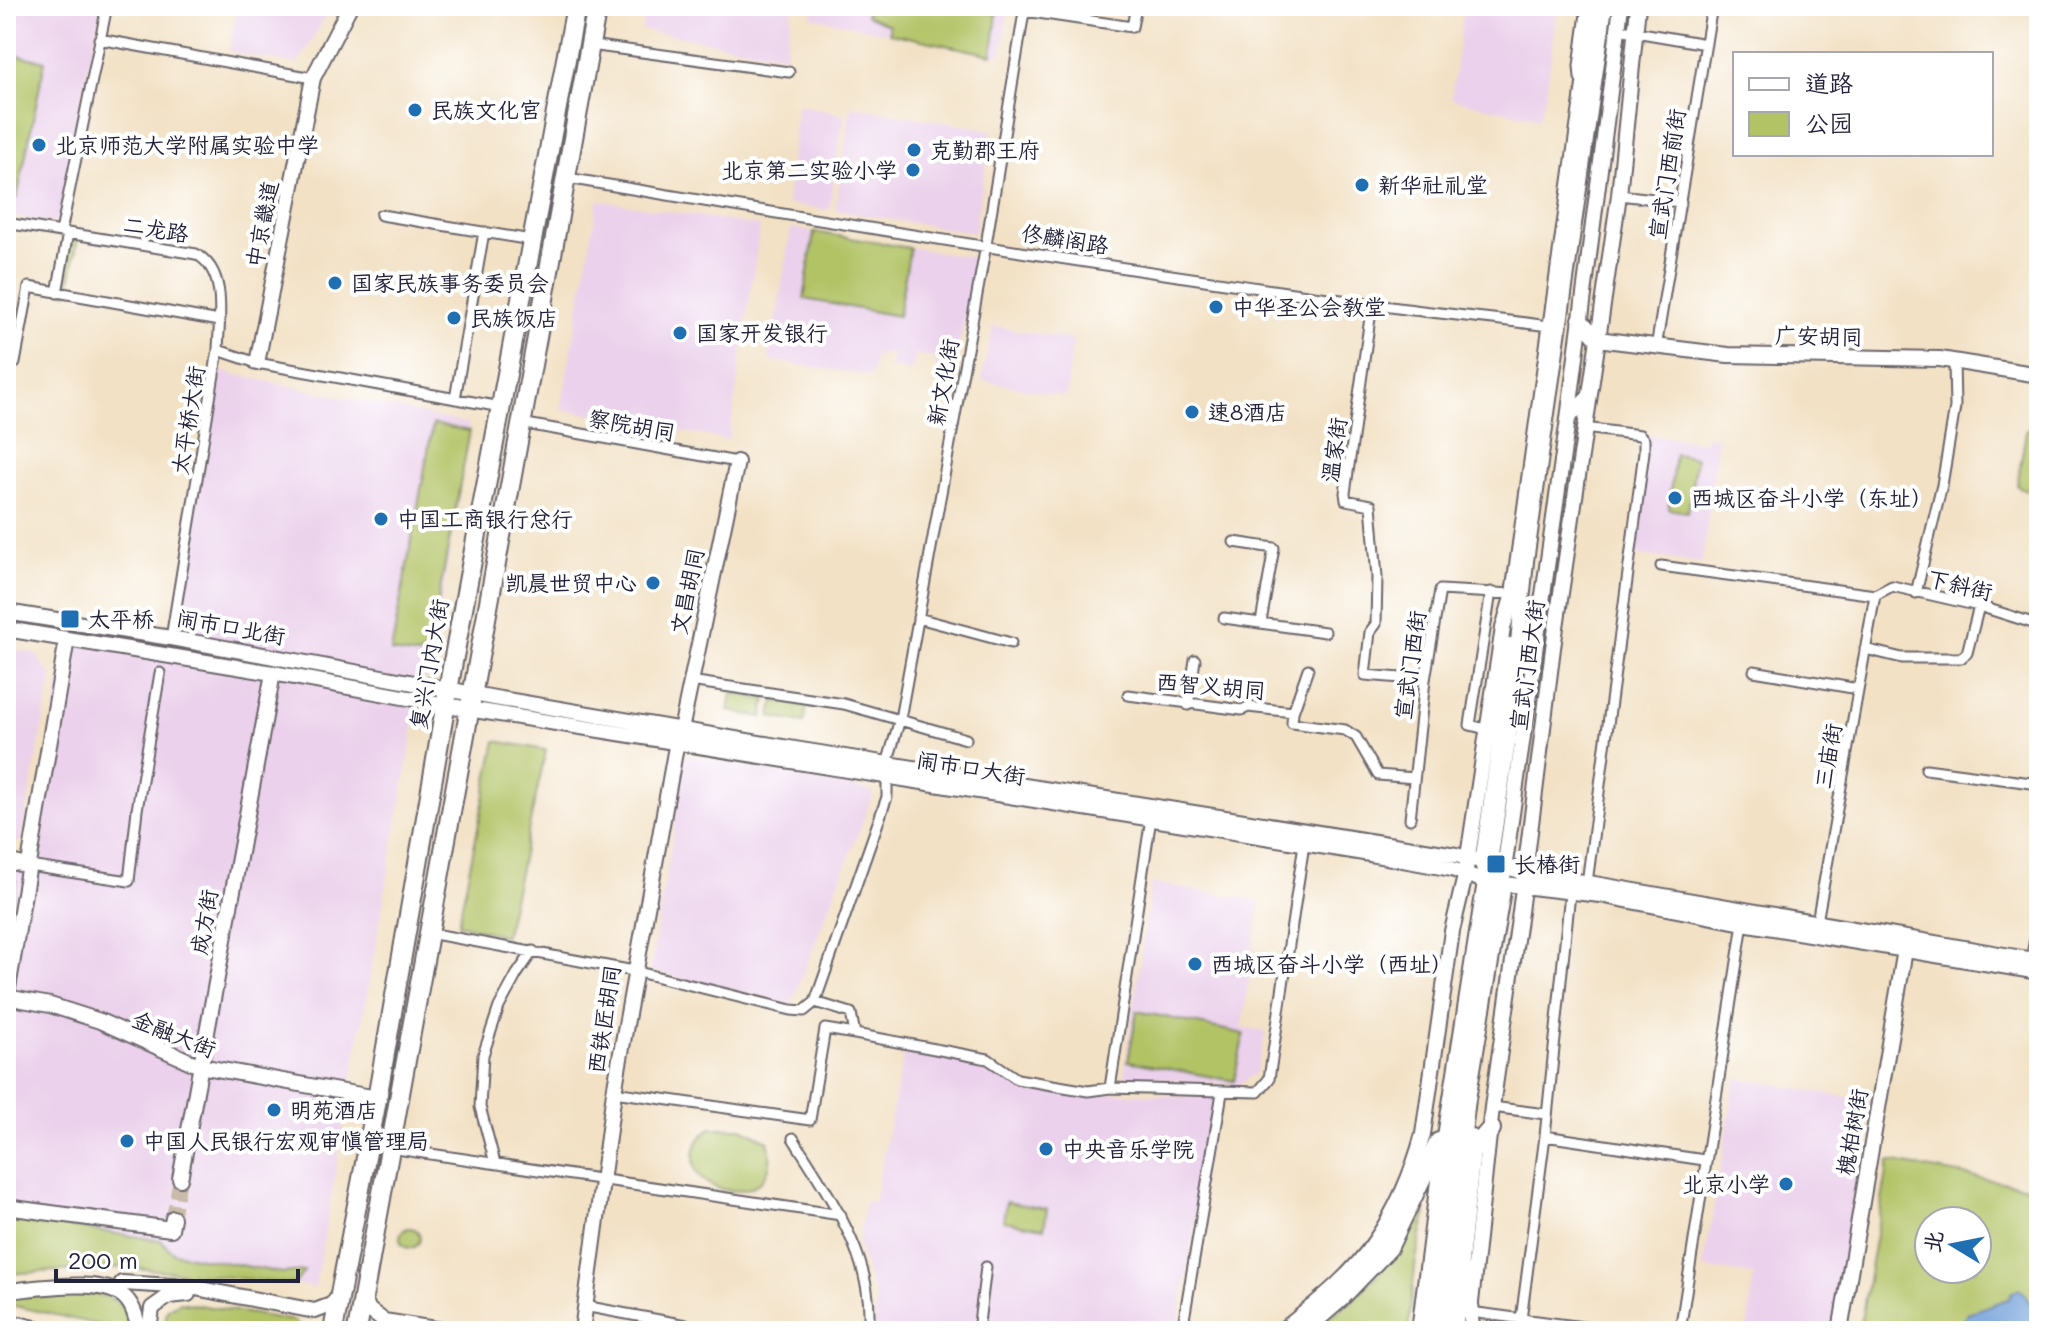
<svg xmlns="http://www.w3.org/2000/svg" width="2045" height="1337" viewBox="0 0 2045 1337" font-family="Mali,'LXGW WenKai TC',sans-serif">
<rect width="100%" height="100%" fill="#fff"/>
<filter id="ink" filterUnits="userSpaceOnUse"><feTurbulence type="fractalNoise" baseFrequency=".0125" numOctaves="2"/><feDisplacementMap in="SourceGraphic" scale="16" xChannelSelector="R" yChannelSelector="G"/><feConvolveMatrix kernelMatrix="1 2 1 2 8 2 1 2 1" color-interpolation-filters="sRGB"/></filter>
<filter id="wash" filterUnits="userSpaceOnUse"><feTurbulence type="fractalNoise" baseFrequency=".006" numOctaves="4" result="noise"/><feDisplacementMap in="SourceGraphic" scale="32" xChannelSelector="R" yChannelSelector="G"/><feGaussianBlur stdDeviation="1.8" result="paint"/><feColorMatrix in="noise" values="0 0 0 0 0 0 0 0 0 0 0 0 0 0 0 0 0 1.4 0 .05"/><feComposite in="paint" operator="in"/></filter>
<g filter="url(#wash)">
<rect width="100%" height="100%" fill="#f2e1c5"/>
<path fill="#ebd1eb" d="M6,6H102L86,74L58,224L6,215Z
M237,6H332L298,64L229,52Z
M646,6H793L785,55L642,30Z
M813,6H1009L1002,52L997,56L812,17Z
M1464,6H1558L1546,93L1539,118L1451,99Z
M797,104L844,115L829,210L787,204Z
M851,106L992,130L974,233L835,210Z
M598,200L760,226L729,440L561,409Z
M791,228L977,258L953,375L936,372V359L916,354L911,371L890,368L892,353L875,355L871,376L769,360Z
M993,326L1073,340L1066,397L981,380Z
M219,371L469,424L434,650L428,658L415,722L315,1288L6,1228V861L29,865L67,639L168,655Z
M1648,435L1704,442L1706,436L1718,438L1702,563L1632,554Z
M6,649L35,653L52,677L21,840L6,851Z
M686,754L874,792L791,1005L650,971Z
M1151,883L1260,901L1242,1027L1266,1031L1255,1074L1237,1085L1124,1076Z
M904,1052L945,1054L987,1062L1014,1083L1089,1094L1121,1093L1215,1098L1177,1331H874L875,1298L858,1244L865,1201L874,1202Z
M1736,1078L1870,1101L1831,1331L1747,1329L1754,1275L1703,1268Z"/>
<path fill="#b2c366" stroke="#6a7250" stroke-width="2" fill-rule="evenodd" d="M868,6H952L997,14L992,55L889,33V25L866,15Z
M6,53L45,61L17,198L6,195Z
M814,232L910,248L898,316L804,299Z
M71,237L78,238L68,293L61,291Z
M433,424L470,431L430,644L420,656L391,652Z
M2033,427H2039V495L2017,486L2026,431Z
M1675,454L1696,458L1688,512L1668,509Z
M732,693L766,699L763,717L729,711Z
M774,700L807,706L804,723L771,717Z
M496,741L546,750L505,936L458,924Z
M6,878L16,880L6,941Z
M1137,1011L1244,1034L1234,1081L1128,1061Z
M711,1128H742L768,1141C786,1208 692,1200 694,1159C694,1144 699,1137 711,1128Z
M1889,1161L2039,1189V1331H1859ZM1929,1221H1977V1269H1929Z
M1006,1202L1047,1209L1044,1228L1003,1221Z
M1426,1213L1416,1259L1408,1331H1311L1352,1301L1390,1261L1417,1216Z
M6,1218L160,1240L174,1253L283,1273L304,1271L295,1284L125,1267L6,1274Z
M400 1238a10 10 0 1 1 20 0a10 10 0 1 1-20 0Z
M89,1293C108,1296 124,1300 129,1320L122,1330L6,1304V1297Z
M180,1302L296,1321V1325L301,1326L304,1331H173C165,1324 164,1318 168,1308Z
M595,1322L657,1331H594Z"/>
<path fill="#6e9dd7" stroke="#486089" stroke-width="2" d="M2018,1289L2022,1291L2033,1308L2039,1311V1331H1973L1963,1321L1967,1313L2009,1299L2011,1293Z"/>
</g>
<g filter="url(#ink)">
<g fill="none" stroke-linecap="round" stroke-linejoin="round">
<path stroke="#c8bba9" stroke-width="14" stroke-dasharray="14 7" stroke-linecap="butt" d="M173,1218L180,1179"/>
<defs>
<path id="street" d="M1025,11L1132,27L1136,6
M1618,29L1706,44
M99,39L313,78
M590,45L789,72
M1580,78L1579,66L1587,6
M567,178C843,225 1121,269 1398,308C1450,315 1503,319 1555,327
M1619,195L1681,202
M381,215L531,240
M6,223L196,254C228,271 219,319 218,350
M61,232L107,6
M57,293L68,233
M1372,304L1345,493L1346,500L1371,505L1377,577L1376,624L1370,632L1365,675L1425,680
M1656,348L1712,6
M15,363L29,287L219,321
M455,399L484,232
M521,423L737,462
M1584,428L1640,435L1644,440V452L1587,883
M1234,542L1274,548L1261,622
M1661,566L1875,595
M1916,593L1942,485L1955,407L1954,361
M1875,595L1892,586L1979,606L2039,625
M918,618L1011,643
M1224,618L1325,632
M171,638L218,350L257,363L501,407
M1865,649L1902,658H1961L1967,653L1979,606
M1754,671L1858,689
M690,681L844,704L966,739
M1128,695L1242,710L1248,707L1293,712L1308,669
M1188,705L1195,660
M1293,712L1292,723L1345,730L1356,737L1378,775L1414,778
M1486,729L1470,725L1491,592
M1926,769L2039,784
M1410,819L1425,680L1440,590L1513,594
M29,866L129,881L137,810L160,673
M1817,922L1875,595
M429,933L634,971L791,1010L804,1011L815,1002L887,797V764L900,719L986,245L1025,6
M2031,960L2039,917
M855,1034L988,1059L1017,1079L1088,1091L1110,1088L1258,1092L1269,1079L1304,844
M1110,1088L1151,818
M614,1092L810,1120L825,1029L855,1034L851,1013L815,1002
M1492,1107L1546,1114
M1545,1136L1704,1160
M793,1138C828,1194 877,1262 868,1331
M390,1148L841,1215
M495,1163L480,1107L483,1055L499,1007L517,974L533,951
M584,1306L718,1331
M1470,1312L1614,1331
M1521,1320L1545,1136L1570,893
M978,1331L986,1267
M1182,1331L1222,1093
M1680,1331L1743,923"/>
<path id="secondary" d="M1597,339L1728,355L1940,359L2039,375
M257,363L313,78L350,6
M6,612L171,638L495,698L795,749L1456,855L1525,872L2039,961
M6,629L273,673L468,709L1370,854L1452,869L1487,882L1600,895L1743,923L2039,972
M681,730L737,462
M6,861L29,866
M1484,870L1482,863L1501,733L1510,645
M6,997L50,1005L100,1021L200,1066L377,1098
M6,1000L67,639
M180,1179L273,673
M6,1207L171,1229L173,1218
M6,1291C35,1289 109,1275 128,1301C135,1310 137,1321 139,1331
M582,1331L614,1092L677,741
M1282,1331C1314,1305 1352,1276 1375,1241C1397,1209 1413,1171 1423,1134L1452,931L1465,876L1503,628L1513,594L1595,6
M1473,1331L1470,1312L1492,1107L1520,912L1553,648L1619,195L1638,6
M1840,1331L1906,944"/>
<path id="primary" d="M1580,319L1597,339
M1568,418L1588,398
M1486,729L1509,734
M1487,882L1509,734L1526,561L1605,6
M1502,884L1568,419L1621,6
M122,1283L190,1287L315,1311L331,1305L341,1295
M363,1297L369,1310L384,1321L448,1331
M149,1331L152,1308L169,1296L188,1294"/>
<path id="highway" d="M1471,1152L1491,1129
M1465,1273L1470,1312
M6,1323L38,1331
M333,1331L376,1105L453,662L576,6
M357,1331L597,6
M1302,1331L1338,1300L1388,1248L1439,1142
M1421,1331L1440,1181L1487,882
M1438,1331L1466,1099L1502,884
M1454,1331L1455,1297L1471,1152L1470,1138"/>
</defs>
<use href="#street" stroke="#6b656b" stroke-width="13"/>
<use href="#secondary" stroke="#6b656b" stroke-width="18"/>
<use href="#primary" stroke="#6b656b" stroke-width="18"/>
<use href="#highway" stroke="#6b656b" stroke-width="22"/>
<use href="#street" stroke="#fff" stroke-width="9"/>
<use href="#secondary" stroke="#fff" stroke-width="14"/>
<use href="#primary" stroke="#fff" stroke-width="14"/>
<use href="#highway" stroke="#fff" stroke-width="18"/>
</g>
</g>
<g fill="#1f6fb2" stroke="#fff" stroke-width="3">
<circle cx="415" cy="110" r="8"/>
<circle cx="39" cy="145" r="8"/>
<circle cx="914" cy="150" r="8"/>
<circle cx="913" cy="170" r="8"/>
<circle cx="1362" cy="185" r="8"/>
<circle cx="335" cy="283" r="8"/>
<circle cx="1216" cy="307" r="8"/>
<circle cx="454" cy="318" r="8"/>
<circle cx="680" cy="333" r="8"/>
<circle cx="1192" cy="412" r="8"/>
<circle cx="1675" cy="498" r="8"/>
<circle cx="381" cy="519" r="8"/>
<circle cx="653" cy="583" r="8"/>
<rect x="60" y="609" width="20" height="20" rx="4"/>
<rect x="1486" y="854" width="20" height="20" rx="4"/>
<circle cx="1195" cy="964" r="8"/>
<circle cx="274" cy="1110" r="8"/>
<circle cx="127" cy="1141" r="8"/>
<circle cx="1046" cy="1149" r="8"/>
<circle cx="1786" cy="1184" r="8"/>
</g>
<g text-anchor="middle" stroke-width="8" stroke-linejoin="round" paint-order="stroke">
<g font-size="22" fill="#22223b" stroke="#fff" text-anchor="start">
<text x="431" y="118">民族文化宫</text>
<text x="55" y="153">北京师范大学附属实验中学</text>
<text x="930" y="158">克勤郡王府</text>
<text x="897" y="178" text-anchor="end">北京第二实验小学</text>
<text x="1378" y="193">新华社礼堂</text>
<text x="351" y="291">国家民族事务委员会</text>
<text x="1232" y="315">中华圣公会教堂</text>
<text x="470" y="326">民族饭店</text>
<text x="696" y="341">国家开发银行</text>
<text x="1208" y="420">速8酒店</text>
<text x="1691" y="506">西城区奋斗小学（东址）</text>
<text x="397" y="527">中国工商银行总行</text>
<text x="637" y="591" text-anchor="end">凯晨世贸中心</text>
<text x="88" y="627">太平桥</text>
<text x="1514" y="872">长椿街</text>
<text x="1211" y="972">西城区奋斗小学（西址）</text>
<text x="290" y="1118">明苑酒店</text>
<text x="143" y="1149">中国人民银行宏观审慎管理局</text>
<text x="1062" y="1157">中央音乐学院</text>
<text x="1770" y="1192" text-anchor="end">北京小学</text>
</g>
<g font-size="22" fill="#22223b" stroke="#fff">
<text transform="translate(1667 174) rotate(-81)" y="8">宣武门西前街</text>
<text transform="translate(262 224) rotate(-79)" y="8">中京畿道</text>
<text transform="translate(156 229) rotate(9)" y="8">二龙路</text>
<text transform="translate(1065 239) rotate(9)" y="8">佟麟阁路</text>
<text transform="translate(1819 336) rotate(1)" y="8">广安胡同</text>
<text transform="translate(943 382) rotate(-80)" y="8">新文化街</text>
<text transform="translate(188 420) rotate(-81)" y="8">太平桥大街</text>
<text transform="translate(632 425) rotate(10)" y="8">察院胡同</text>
<text transform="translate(1334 450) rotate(-82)" y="8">温家街</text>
<text transform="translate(1960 585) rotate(13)" y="8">下斜街</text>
<text transform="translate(687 591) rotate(-78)" y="8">文昌胡同</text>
<text transform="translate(231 627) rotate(10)" y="8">闹市口北街</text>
<text transform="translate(429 664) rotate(-80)" y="8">复兴门内大街</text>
<text transform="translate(1410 665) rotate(-82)" y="8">宣武门西街</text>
<text transform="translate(1527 665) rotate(-82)" y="8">宣武门西大街</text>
<text transform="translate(1211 686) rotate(5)" y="8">西智义胡同</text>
<text transform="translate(1828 756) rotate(-80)" y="8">三庙街</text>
<text transform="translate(971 768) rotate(9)" y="8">闹市口大街</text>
<text transform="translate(204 922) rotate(-80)" y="8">成方街</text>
<text transform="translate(604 1019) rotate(-81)" y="8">西铁匠胡同</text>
<text transform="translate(174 1034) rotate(22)" y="8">金融大街</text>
<text transform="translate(1852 1132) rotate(-80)" y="8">槐柏树街</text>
</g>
</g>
<rect width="2045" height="1337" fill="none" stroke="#fff" stroke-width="32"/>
<rect x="1733" y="52" width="260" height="104" fill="#ffffff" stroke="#a7a7b1" stroke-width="2"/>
<rect x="1749" y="78" width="40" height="12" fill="#ffffff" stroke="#a7a7b1" stroke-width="2"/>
<text x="1805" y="92" font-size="24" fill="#22223b">道路</text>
<rect x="1749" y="112" width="40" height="24" fill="#b2c366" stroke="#a7a7b1" stroke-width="2"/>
<text x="1805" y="132" font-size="24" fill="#22223b">公园</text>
<g transform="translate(1953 1245) rotate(280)"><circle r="38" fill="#ffffff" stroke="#a7a7b1" stroke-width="2"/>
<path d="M0-6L14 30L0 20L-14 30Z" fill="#1f6fb2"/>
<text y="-12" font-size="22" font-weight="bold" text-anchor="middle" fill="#22223b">北</text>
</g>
<path d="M56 1269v12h242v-12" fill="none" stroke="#22223b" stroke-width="4"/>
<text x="68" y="1269" font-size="24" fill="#22223b" stroke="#ffffff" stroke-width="6" paint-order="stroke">200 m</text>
</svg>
